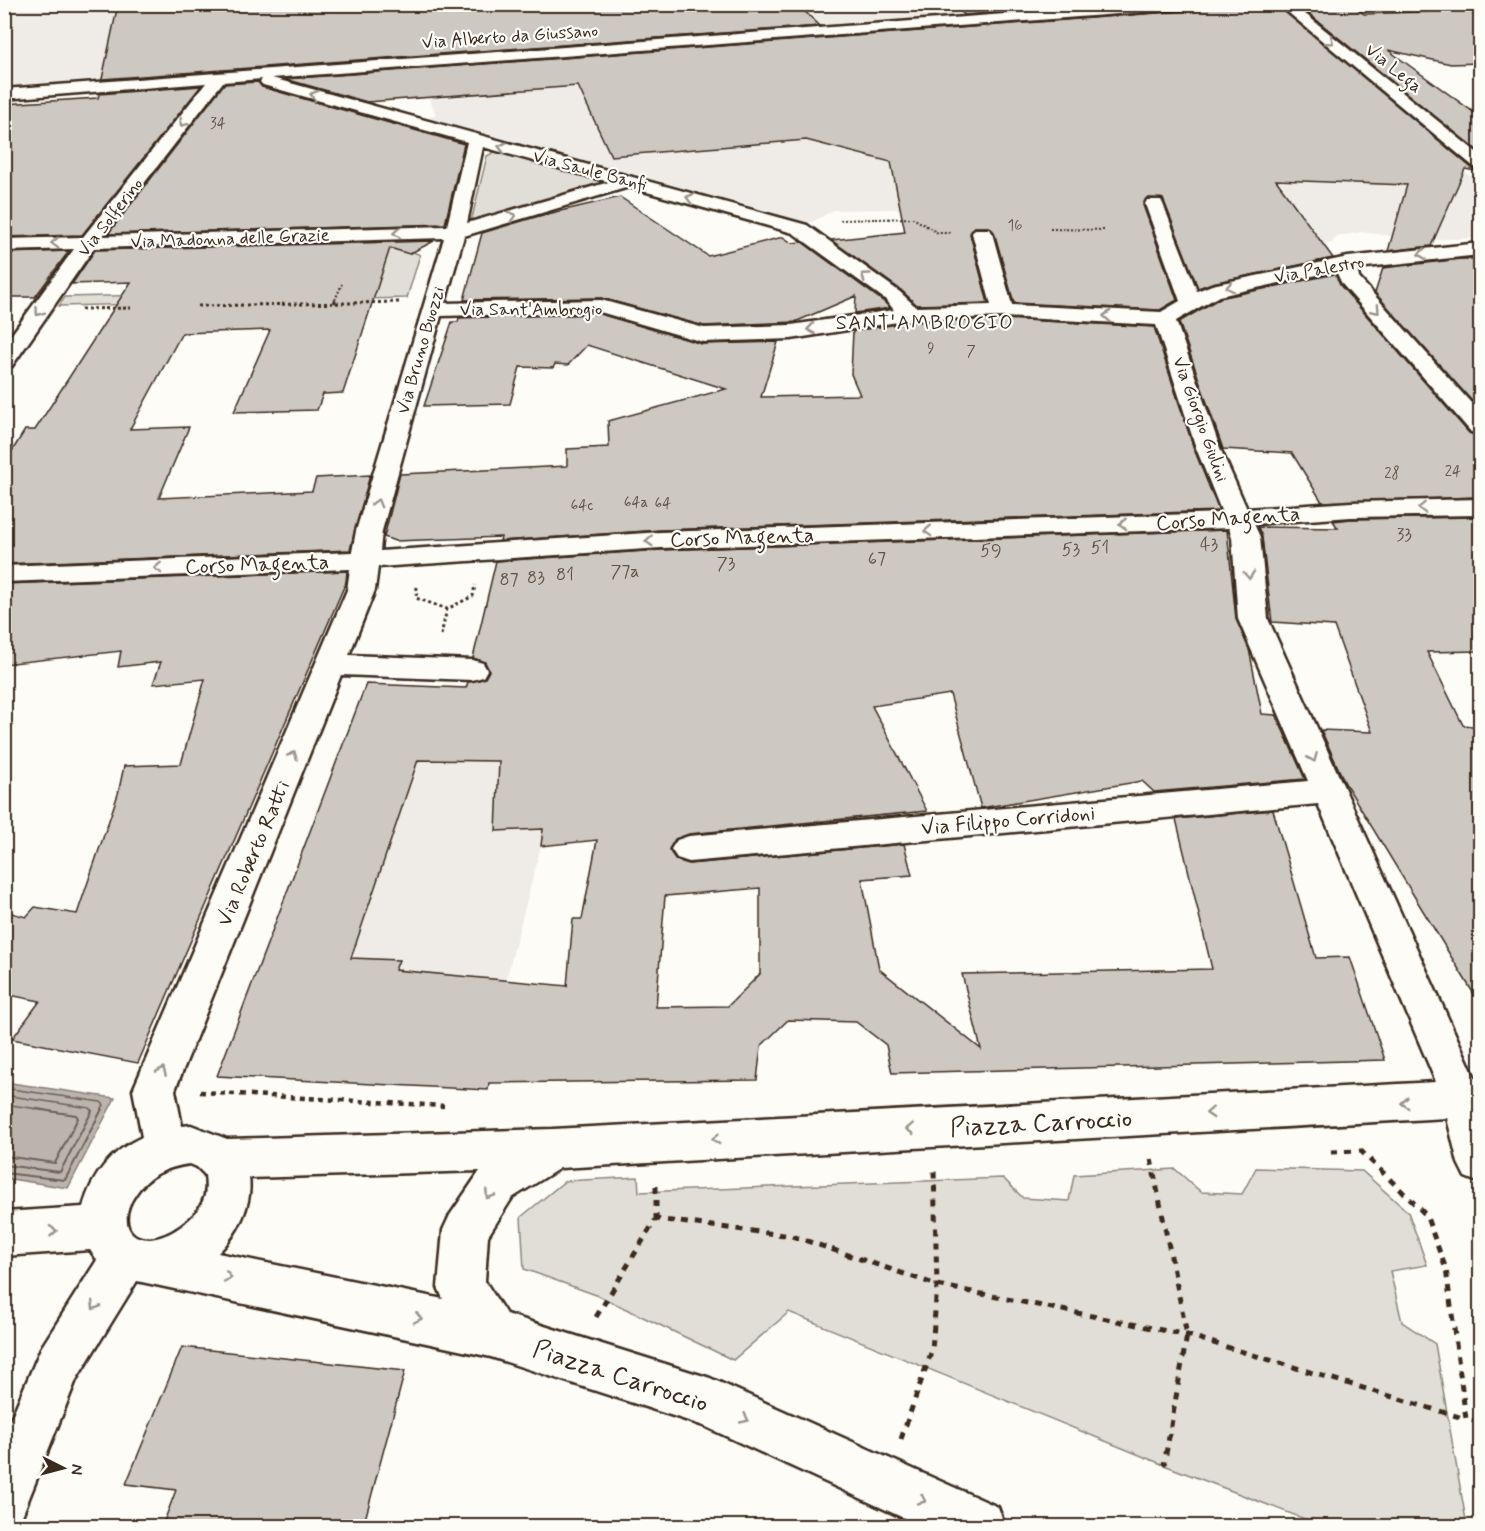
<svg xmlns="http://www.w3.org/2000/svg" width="1485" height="1531" viewBox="0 0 1485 1531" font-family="Mynerve,sans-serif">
<rect width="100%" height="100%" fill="#fdfcf7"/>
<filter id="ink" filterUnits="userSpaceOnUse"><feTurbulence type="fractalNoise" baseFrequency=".0167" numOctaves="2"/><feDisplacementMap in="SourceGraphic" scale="12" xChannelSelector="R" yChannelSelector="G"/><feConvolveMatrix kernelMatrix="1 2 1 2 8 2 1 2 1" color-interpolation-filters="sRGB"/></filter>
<g filter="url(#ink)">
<path fill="#efece7" d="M5,5H1124L5,89Z
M1251,5H1270L1324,54L1339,57L1455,150L1446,158L1480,183V238L1420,240L1361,232L1335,237L1332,243L1245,263L1171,192L904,209L834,210L806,225L778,214L428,118L436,115L429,97L425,68Z
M366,684L526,690L498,794L496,831L543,829L541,846L506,980L488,1090L217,1076Z"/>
<path fill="#e1ded7" stroke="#8e847a" stroke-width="1.5" d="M496,151L607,181L471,222L487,156Z
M400,246L420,255L407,298L59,306L65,297L373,290L370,247Z
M1256,1168L1362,1171L1408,1212L1427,1265L1390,1271L1402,1322L1435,1344L1467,1526H1323L1164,1465L789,1312L733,1360L599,1296L524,1269L521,1217L565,1181L638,1177L639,1192L1003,1178L1023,1198L1069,1201L1074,1175L1175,1169L1201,1192L1242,1194Z"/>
<path fill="#bbb4ad" stroke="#887d74" stroke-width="1.5" d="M4,1082L115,1098L68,1188L5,1178Z"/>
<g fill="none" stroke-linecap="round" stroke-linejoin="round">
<path stroke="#6e6157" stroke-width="1.5" d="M4,1088L101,1102L104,1105L101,1110
M4,1095L90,1108L91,1110
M4,1104L45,1110"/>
<path stroke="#6e6157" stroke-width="2" d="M4,1156L55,1163L78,1118L76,1115L35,1109
M4,1165L60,1172L92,1111L90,1109
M4,1173L65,1180L102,1109"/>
</g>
<path fill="#cdc8c2" stroke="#3b2a1e" stroke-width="1.5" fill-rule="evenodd" d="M118,4H797L820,26L102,79Z
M951,4H1100L965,15Z
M1276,4L1473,169L1480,172L1465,169L1431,246L1388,251L1407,185L1276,180L1333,258L1212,283L1198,288L1163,199L1147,198L1143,205L1177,300L1160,310L1014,303L994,232L989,227H975L970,234L988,303L917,305L901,290L831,240L905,232L891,162L806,140L611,156L578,86L367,102L285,79L1197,10L1204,6Z
M1297,4H1351L1364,14L1465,10L1480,16V63L1451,64L1388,50L1480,117V153Z
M258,82L262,87L464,144L445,224L108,234L224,84Z
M201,86L82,235L4,237V104L98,98L99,94Z
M620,197L708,256L783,237L792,243L802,242L884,302L890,308L855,313L856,296L795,322L704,326L601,298L464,300L482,233L539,216Z
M434,241L409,254L390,248L343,393L323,394L317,410L234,412L270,330L182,333L130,429L189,427L159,498L312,491L316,478L370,475L350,550L4,564V464L25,430H35L131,282L72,284L95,250Z
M69,251L35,297H4V253Z
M1461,259H1480V410L1375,293L1383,268Z
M1335,274L1340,285L1469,433L1480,436V497L1322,502L1292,453L1223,449L1179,322L1220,298Z
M600,314L702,344L778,342L761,397L860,395L851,374L853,331L910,322L1003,319L1154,327L1194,449L1219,511L661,530L500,541L501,537L395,541L384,537L400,474L567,466V449L609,447L608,421L726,389L587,345L568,365L555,364L553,368L520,367L510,404L424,406L452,322H458L459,318Z
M1480,517V651L1427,652L1463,725L1480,727V1004L1345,783L1321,730L1372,732L1334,626L1272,622L1262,537L1258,527L1338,528L1333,521L1351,519Z
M1227,530L1236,619L1249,649L1262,714L1276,715L1305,779L1154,792L1142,781L981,808L950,694L872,706L927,811L689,834L675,839L669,850L676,860L689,864L904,844L912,875L862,879L879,969L981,1049L962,974L1212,969L1176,819L1273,810L1316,958L1350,957L1385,1060L892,1073L886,1045L856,1022L788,1020L761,1046L757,1080L489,1083L488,1090L217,1076L366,684L466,688L468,682L485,678L489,671L485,662L473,658L496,561L661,550ZM418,760L499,761L496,831L543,829L541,846L597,840L582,919H573L567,986L395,970L399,960L351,958ZM760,888V974L728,1006L656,1007L665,896Z
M347,571L346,582L138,1063L12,1039L40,1001L4,994V911L26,917L35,907L77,914L118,794L124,766L181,764L205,679L153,684L161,662L118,667L121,651L4,664V584Z
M182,1347L405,1371L363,1527H162L176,1490L126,1484Z"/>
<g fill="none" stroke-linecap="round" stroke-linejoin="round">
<defs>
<path id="minor" d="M1137,4H1203L1197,8L272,78L807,225L900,292L916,307L991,305L972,233L975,229H989L992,233L1012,305L1161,312L1180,301L1145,204L1147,200H1161L1163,204L1197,291L1212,285L1348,257L1480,243V255L1357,268L1359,278L1480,413V434L1471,432L1342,284L1336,271L1219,296L1176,321L1220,448L1247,509L1351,502L1480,499V515L1351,517L1254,524L1260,537L1268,619L1476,1080H1480V1183L1465,1177L1458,1163L1447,1118L560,1168L512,1198L488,1236L485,1281L506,1314L710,1378L998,1507L1005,1526H921L704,1426L491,1357L137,1281L76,1380L22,1516L4,1524V1435L41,1348L97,1260L90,1250L4,1256V1212L83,1207C92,1175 111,1151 142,1137L133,1090L347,590L350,569L4,582V566L352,552L356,531L444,238L94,248L12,366L4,368V345L74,249L4,251V239L83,237L206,83L4,99V89ZM262,79L260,82L263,85L467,142L447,226L103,236L223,82ZM483,147L609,182L467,223ZM629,187L793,233L886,300L894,310L791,325L704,328L601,300L445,303L464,236ZM600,312L703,342L791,339L910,320L1003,317L1156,325L1196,448L1222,513L661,532L380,551L382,531L441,316ZM1229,528L1232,537L1238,619L1308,781L689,836L677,840L671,849L677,858L689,862L1318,804L1436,1082L553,1129L227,1139L191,1125L182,1126L175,1090L341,675L472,680L483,677L487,670L483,663L472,660L349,655L375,590L378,567L661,548ZM190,1164L197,1167L205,1175C206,1184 207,1194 202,1203C194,1220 169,1238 150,1239C121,1239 123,1212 135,1195C148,1175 167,1167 190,1164ZM480,1171L450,1215L443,1230L438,1287L443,1299L218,1253C237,1235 253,1204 249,1178Z
M1278,4H1293L1480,155V168L1474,167Z"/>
</defs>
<use href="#minor" stroke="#3b2a1e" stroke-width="5"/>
<path stroke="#3b2a1e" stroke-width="2" stroke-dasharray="2 2" stroke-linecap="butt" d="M840,220L913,218L938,233H951
M1050,229L1106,230
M335,300L342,284"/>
<path stroke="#3b2a1e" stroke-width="3" stroke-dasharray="3 3" stroke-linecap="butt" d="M334,303L336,299
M198,306L400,302
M81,309L131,308
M417,587L416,598L447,609L473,596L475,585
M441,635L447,609"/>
<path stroke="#3b2a1e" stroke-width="4.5" stroke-dasharray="5 5" stroke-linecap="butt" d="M200,1092L444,1106"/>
<path stroke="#3b2a1e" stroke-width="5" stroke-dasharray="7 7" stroke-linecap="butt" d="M1331,1152L1361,1151L1426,1215L1446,1269L1466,1419L1480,1422
M1151,1159L1187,1335L1164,1465
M656,1186V1219
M596,1317L656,1219L792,1236L937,1285L1187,1335L1466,1419
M901,1439L932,1350L937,1285L934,1170"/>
<use href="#minor" fill="#fdfcf7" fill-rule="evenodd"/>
</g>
<defs><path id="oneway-chevron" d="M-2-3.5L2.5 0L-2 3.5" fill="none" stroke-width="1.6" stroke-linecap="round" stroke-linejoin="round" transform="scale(1.5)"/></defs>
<g stroke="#9c938a">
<use href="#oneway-chevron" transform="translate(1330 41) rotate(39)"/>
<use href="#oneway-chevron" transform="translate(314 95) rotate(-164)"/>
<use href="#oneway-chevron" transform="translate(183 123) rotate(128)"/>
<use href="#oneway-chevron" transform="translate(502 147) rotate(-165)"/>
<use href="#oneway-chevron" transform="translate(690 198) rotate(-164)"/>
<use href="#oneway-chevron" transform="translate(512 216) rotate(-16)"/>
<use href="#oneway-chevron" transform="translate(397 233) rotate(177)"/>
<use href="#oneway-chevron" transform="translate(55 243) rotate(178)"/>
<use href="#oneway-chevron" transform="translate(1422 254) rotate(174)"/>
<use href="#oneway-chevron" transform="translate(865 276) rotate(-144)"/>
<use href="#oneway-chevron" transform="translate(1230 287) rotate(168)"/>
<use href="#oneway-chevron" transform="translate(1376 310) rotate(48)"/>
<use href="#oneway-chevron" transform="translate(39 312) rotate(126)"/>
<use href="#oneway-chevron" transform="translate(1107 316) rotate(-177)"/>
<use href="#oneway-chevron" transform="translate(811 329) rotate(171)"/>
<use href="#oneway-chevron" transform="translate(377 503) rotate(-74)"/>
<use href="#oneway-chevron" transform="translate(1422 508) rotate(178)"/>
<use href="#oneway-chevron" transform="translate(1123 524) rotate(178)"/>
<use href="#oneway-chevron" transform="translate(928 531) rotate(178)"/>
<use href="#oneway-chevron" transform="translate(649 541) rotate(176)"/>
<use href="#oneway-chevron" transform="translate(158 568) rotate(178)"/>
<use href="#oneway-chevron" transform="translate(1249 575) rotate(85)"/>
<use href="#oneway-chevron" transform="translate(293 755) rotate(-67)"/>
<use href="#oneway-chevron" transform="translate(1313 758) rotate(67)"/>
<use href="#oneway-chevron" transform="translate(162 1071) rotate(-67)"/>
<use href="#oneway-chevron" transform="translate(1405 1103) rotate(176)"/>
<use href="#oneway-chevron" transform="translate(1210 1113) rotate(177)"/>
<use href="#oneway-chevron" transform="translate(910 1129) rotate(177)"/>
<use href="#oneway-chevron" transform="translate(716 1139) rotate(177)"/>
<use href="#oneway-chevron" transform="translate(489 1195) rotate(123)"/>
<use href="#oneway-chevron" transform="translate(53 1231) rotate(-3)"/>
<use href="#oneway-chevron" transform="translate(228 1277) rotate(12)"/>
<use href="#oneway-chevron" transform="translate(95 1306) rotate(122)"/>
<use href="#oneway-chevron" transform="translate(418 1318) rotate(12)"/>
<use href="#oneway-chevron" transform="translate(745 1419) rotate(25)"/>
<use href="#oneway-chevron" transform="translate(922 1500) rotate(24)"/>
</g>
</g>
<g text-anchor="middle" stroke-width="4.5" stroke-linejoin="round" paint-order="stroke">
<g font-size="15" fill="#605247">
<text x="218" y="128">34</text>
<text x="1015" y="230">16</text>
<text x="931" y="353">9</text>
<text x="971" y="356">7</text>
<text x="1453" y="476">24</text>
<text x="1392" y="478">28</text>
<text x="636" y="507">64a</text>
<text x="663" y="508">64</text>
<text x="582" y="510">64c</text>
</g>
<g font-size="18" fill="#3b2a1e" stroke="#fdfcf7">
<text transform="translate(510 36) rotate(-4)" y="6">Via Alberto da Giussano</text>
<text transform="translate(1394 68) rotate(39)" y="6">Via Lega</text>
<text transform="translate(590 170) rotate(15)" y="6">Via Saule Banfi</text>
<text transform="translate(110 217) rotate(-52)" y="6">Via Solferino</text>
<text transform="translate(230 238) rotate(-2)" y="6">Via Madonna delle Grazie</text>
<text transform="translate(1319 269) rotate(-10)" y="6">Via Palestro</text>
<text x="531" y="315">Via Sant'Ambrogio</text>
<text transform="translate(420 350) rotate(-74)" y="6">Via Bruno Buozzi</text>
<text transform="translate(1201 419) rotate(70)" y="6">Via Giorgio Giulini</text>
</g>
<g font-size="18" fill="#605247">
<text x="1404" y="540">33</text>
<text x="1209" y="550">43</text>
<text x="1100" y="553">51</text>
<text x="1071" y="555">53</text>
<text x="991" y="556">59</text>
<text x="877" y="564">67</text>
<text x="726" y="569">73</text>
<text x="625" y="577">77a</text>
<text x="565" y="580">81</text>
<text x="536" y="583">83</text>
<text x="509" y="585">87</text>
</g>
<g font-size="20" letter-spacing="1.5" fill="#3b2a1e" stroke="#fdfcf7">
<text x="925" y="329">SANT'AMBROGIO</text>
</g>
<g font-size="21" fill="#3b2a1e" stroke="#fdfcf7">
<text transform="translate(1228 518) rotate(-4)" y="7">Corso Magenta</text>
<text transform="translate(742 537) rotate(-2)" y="7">Corso Magenta</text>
<text transform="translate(257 564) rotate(-2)" y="7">Corso Magenta</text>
<text transform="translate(1008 820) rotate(-5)" y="7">Via Filippo Corridoni</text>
<text transform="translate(253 853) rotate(-67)" y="7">Via Roberto Ratti</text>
</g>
<g font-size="26" fill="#3b2a1e" stroke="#fdfcf7">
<text transform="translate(1041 1122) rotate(-3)" y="9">Piazza Carroccio</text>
<text transform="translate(621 1375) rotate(18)" y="9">Piazza Carroccio</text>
</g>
</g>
<rect width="1485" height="1531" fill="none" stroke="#fdfcf7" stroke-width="24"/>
<rect x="12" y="12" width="1461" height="1507" fill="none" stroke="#3b2a1e" stroke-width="2" filter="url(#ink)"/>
<g transform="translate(63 1468) rotate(96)" stroke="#fdfcf7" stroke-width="4.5" paint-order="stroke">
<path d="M0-4.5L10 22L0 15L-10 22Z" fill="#3b2a1e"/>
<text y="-9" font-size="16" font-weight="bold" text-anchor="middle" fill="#3b2a1e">N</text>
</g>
</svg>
